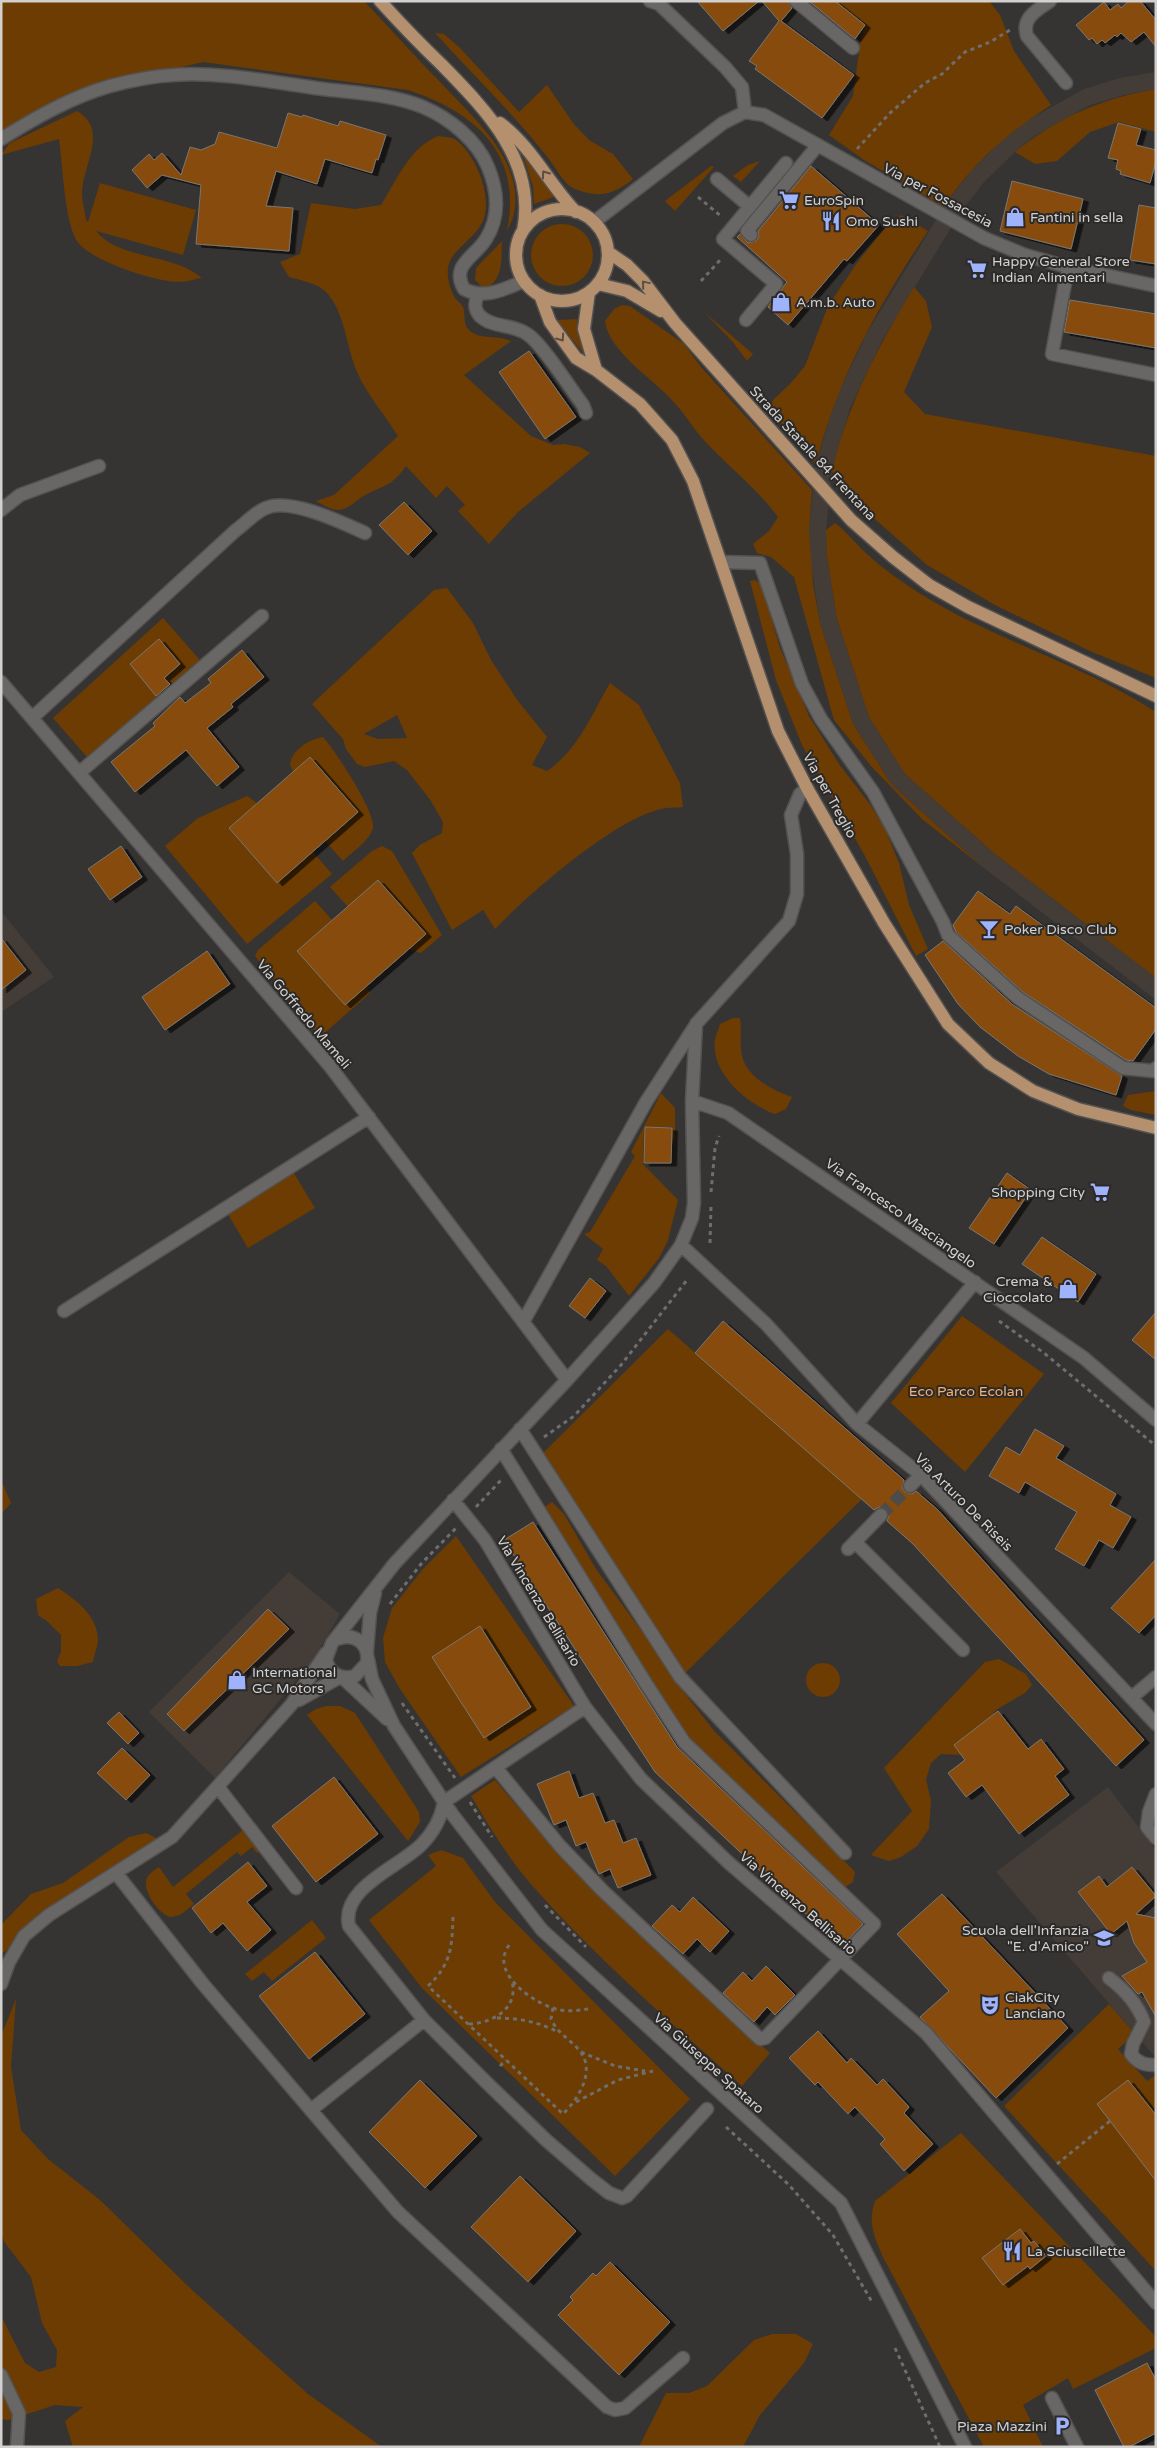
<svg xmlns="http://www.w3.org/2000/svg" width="1157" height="2448" viewBox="0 0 1157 2448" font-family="'Varela Round',sans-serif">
<defs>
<filter id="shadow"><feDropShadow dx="5.5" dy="3" stdDeviation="0" flood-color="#0009"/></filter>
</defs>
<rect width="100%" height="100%" fill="#363432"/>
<path fill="#443c36" d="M1156,72V89L1124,95L1090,105L1033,137L1015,152L984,182L960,213L882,341L850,408L832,472L826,530L827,556L837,619L869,717L905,774L995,854L1156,978V1000L984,868L892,785L853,724L820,623L810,557L809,530L815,468L834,402L867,333L947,202L971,171L1001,141L1023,123L1084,89L1120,78Z
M1,911L54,977L1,1012Z
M289,1572L340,1614L313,1660L215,1778L149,1712Z
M1108,1787L1156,1850V2058L996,1872Z"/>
<path fill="#6c3c02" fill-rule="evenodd" d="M1,1H364C391,29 416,58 443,85C462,105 495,137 506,162C517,185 520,208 507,231C523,153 475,112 408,90L203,62L109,84L1,134Z
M835,1H989L1000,15L1014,51L1051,105C1009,132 971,164 944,207L864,160L829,135L853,96L861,38L865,25Z
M435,33L444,34L460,48L519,112L547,85L573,123L589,140L613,154L633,179C613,195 598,199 573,188C564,184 555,167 549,159C514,114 473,75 435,33Z
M1156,89V132L1119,122L1090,132L1057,161L1035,164L1015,152C1059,117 1100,99 1156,89Z
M77,111C110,130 82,166 82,193C82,202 85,211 86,220L88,222L100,183L196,210L183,255L96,231C119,260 173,253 202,278C194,279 186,282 179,282C156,282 90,261 77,241C64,220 63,165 59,139L1,155L10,143Z
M438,136C444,137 452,137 456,140C477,156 494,200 482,223C474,238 455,249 450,261C445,272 449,288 455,298C457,301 461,303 463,307C466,315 462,324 470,331C481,340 499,335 511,341L464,375L531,436L553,445L564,444L580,447L590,453L518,512L489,544L458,511L465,505L447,486L436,498L406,466C390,489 383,484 362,497C354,502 349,509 338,510C331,510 322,504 316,501L334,495L398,436C385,415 367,395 357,372C346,347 345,310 325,291C316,283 300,280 289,277L280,262L300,254L311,203L355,209L381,205C397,180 409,148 438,136Z
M525,151L554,197L534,204L533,186L523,156Z
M760,161L741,182L733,176L748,165Z
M711,166L714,167L675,211L665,201Z
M901,215L928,231C880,303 836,380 816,465L768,408L774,399L790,384L805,366L828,306L857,263L884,229Z
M531 255a31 31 0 1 1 62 0a31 31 0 1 1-62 0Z
M502,241C501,260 504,280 484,289L475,280L476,268Z
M914,287L926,301L932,327L904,392L925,414L1156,456V678L1090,651L995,605L927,565L876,520L832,472C849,400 877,349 914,287Z
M622,305L630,306L684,344L700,366L812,490L809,530L813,584L820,623L853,724L892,785L984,868L922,819L871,766L834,720L794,577L771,557L757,553L753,544L769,531L778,517C756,487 726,465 701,437C691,425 682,410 670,398C651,378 608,350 605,321L614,309Z
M704,312L753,354L747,361L732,341Z
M577,319V332L585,355L557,320Z
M835,523C847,532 856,544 867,554C882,568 902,582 919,593C994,640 1081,664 1156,712V978L995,854L905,774L869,717L837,619L827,556L826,530Z
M755,580L763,585L768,597L770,614L780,648L809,716L839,764L872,807L886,831L899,863L909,905L928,949L916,956L865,856L802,745L776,680L750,581Z
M447,588L473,623L491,660L518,701L547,737L532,765L547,771C578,750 592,714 610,683L639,705L680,783L683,807C676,808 668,807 661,809C613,820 529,894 495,929L483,910L452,930L412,853L420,845L442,833L443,822L431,801L407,770L394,761L365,767L357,764L346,749L343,739L312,704L434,590ZM397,715L407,738L378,739L364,734Z
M163,618L200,660L87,757L53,718Z
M323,737C335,750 375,811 373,827C371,840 352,852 343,861L325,841L290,765C291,750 310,739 323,737Z
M247,796L258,804L230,829L277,883L313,852L332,874L247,944L165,846L198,818Z
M382,846L392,851L442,935L421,953L409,949L426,934L379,880L348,907L330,887L372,851Z
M315,901L332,920L298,951L345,1005L367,986L370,993L320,1037L255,956L258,950Z
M733,1018H740C742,1029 740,1038 741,1049C742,1075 771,1090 792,1097L786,1109L775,1114C747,1104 710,1073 715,1039C716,1034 719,1029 720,1024Z
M1156,1091V1115L1131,1110L1123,1106L1128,1095Z
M661,1093L675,1108V1141L672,1139V1127H644L643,1164L678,1200L668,1240L659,1258L629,1296L606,1266L597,1260L603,1249L584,1234L590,1232L635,1156L631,1152Z
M292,1170L315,1208L248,1248L226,1211Z
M962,1316L1044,1374L965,1472L891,1403Z
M668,1329L862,1499L676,1682L715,1732L855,1872L853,1882L842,1889L787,1839L681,1730L543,1508L552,1502L564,1514L596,1569L643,1633L652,1631L542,1454Z
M1,1480L11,1503L1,1514Z
M456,1536L574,1706L461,1777L400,1689L385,1662L383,1638L392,1608L423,1569Z
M58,1588C76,1600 97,1615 98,1639C98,1646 94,1655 93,1662L77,1666H60L57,1661L61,1652V1635L47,1621L38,1615L36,1599Z
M999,1659L1026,1674L1032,1685L1025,1693L996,1710L963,1755L941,1754L931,1763L926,1779L931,1801L929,1829L917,1846L901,1857L889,1861L871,1855L912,1811L884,1768L985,1662Z
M806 1680a17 17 0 1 1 34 0a17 17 0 1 1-34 0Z
M326,1706H340L355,1713L419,1812L420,1822L408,1841L307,1715L316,1709Z
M495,1780C577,1880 675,1966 770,2053L742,2086C672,2024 601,1962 538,1892C511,1863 491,1829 471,1796Z
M244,1829L261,1849L257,1853L252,1847L241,1856L237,1852L186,1894L194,1904L180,1915L171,1917C160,1915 144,1894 146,1881C147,1875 154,1870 159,1867L173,1887Z
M146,1833L156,1838L158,1843L1,1954V1925L31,1894L63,1883L129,1837Z
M441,1850L463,1858L495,1902L690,2099L615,2176L422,1988L369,1920L436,1866L428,1855Z
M312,1920L326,1938L272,1981L264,1972L252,1981L245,1974Z
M16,1999L11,2067L21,2130L48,2159L100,2200L191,2289L308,2394L382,2447H73L65,2421L83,2407L55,2405L9,2420L1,2419V2316L25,2363L39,2372L56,2367L57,2350L42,2323L31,2277L5,2243L1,2234V2036Z
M1109,2004L1135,2034L1118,2049L1147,2081L1156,2075V2271L1004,2106Z
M961,2133L1156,2337V2348L1073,2389L1068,2378L1023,2405L1043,2447H984L884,2259C875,2239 867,2223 875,2201Z
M772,2334H796L813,2344L804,2363L760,2415L743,2447H639L666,2393H689L707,2386L754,2340Z"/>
<path fill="#864c08" stroke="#797775" filter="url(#shadow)" d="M697,1H759L723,31Z
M762,1H788L792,8L781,21L854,75L822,118L755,69L757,66L749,61L779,21Z
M809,1H835L865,25L855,39Z
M1129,1H1140L1156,20V47L1144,32L1131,42L1121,33L1117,37L1115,35L1105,43L1102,40L1097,44L1092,38L1089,40L1076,25L1104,2L1110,10L1118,4L1121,8Z
M288,113L302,117L303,115L338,126L340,121L386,135L378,160L376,159L372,173L325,159L317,184L276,171L266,206L293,208L289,251L196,244L201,185L162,175L147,188L132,170L149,154L154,160L162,153L181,175L190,147L201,150L215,144L219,132L277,148Z
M1118,123L1141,129L1136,145L1156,150V161L1150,183L1120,174L1121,171L1116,169L1118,160L1108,158Z
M811,166L879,225L847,261L844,259L788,325L768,307L787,282L737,237L740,234L748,243L756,241L759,237L758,231Z
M1012,181L1083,199L1071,249L1000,231Z
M1139,205L1156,208V264L1130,260Z
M1070,300L1156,314V348L1064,332Z
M529,351L576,417L545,439L499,372Z
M404,502L432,531L408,555L379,525Z
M159,639L180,664L164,678L170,684L156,696L130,664Z
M242,650L264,677L231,704L233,707L207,728L239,767L217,786L186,750L135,792L111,762L155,726L153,723L180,697L185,703L211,683L208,679Z
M310,757L358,812L277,883L229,828Z
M121,846L142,877L110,900L88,869Z
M378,880L426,934L345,1005L297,951Z
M978,891L1010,914L1016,906L1156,1008V1029L1133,1061L1126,1060L1023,992L956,932L953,925Z
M1,938L26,970L1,990Z
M943,941L1013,1005L1122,1076L1116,1095L1049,1074L1018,1056L980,1027L958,1004L925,955Z
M207,951L230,984L165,1030L142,997Z
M645,1127L672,1128L671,1163H644Z
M1007,1173L1031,1190L994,1244L969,1228Z
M1042,1237L1096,1274L1078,1302L1022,1264Z
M590,1278L606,1291L585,1318L569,1306Z
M1156,1312V1360L1132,1340Z
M723,1321L904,1480L902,1488L905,1492L912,1494L916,1491L938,1510L1144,1740L1116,1766L913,1544L887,1521L889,1516L887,1510L879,1507L874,1510L695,1353Z
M1035,1429L1064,1446L1056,1458L1116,1494L1110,1505L1131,1517L1113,1548L1099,1540L1084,1566L1055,1549L1077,1512L1025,1482L1019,1493L989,1476L1006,1447L1020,1455Z
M533,1522L677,1747L863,1924L841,1947L655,1772L504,1540Z
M1156,1559V1615L1139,1633L1111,1608Z
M268,1609L289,1629L184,1731L167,1714Z
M480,1626L531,1707L484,1738L432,1657Z
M998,1711L1028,1749L1041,1739L1064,1769L1055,1776L1069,1795L1019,1834L982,1785L966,1797L948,1773L965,1760L954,1745Z
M119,1712L139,1733L128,1744L107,1723Z
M122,1748L150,1775L126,1800L97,1773Z
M569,1771L579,1798L593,1793L605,1823L614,1820L623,1843L636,1838L651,1875L618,1888L610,1869L599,1874L586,1842L576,1846L566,1820L554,1825L537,1784Z
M334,1777L378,1834L316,1882L272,1826Z
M248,1862L267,1886L247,1902L271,1930L247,1951L223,1923L211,1933L192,1908Z
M1132,1867L1156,1896L1136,1914L1156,1918V2017L1142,1992L1138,1994L1122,1976L1147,1962L1134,1943L1127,1921L1111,1934L1078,1892L1099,1876L1107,1887Z
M942,1894L1068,2028L996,2098L920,2017L949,1991L897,1934Z
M693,1897L729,1931L710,1952L697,1939L683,1954L652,1926L672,1905L680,1912Z
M315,1952L365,2014L309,2059L259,1996Z
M766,1966L795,1995L775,2015L767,2007L754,2022L723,1993L743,1972L752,1981Z
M818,2031L847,2063L851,2058L877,2085L883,2079L909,2107L904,2113L933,2144L904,2171L880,2144L885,2139L855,2107L848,2114L818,2082L815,2085L789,2058Z
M420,2080L477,2136L425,2188L369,2132Z
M1128,2080L1156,2115V2181L1097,2104Z
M520,2176L576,2231L528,2282L471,2227Z
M1020,2229L1031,2243L1034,2241L1046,2256L1030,2269L1028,2266L1003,2285L982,2258Z
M610,2262L670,2322L619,2375L558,2315L573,2300L570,2297L593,2273L596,2276Z
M1147,2363L1156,2380V2433L1129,2447H1124L1095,2390Z"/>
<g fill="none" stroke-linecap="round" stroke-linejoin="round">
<path stroke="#4d4c4a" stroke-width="12" stroke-dasharray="12 6" stroke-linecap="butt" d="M881,1515L910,1486"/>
<defs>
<path id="minor" d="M650,1L659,4L725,67L742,87L745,112
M796,1L853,48
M1050,1C1037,10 1021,18 1027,36L1066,83
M1,139C35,118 71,97 110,86C129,81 152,76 173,75C218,71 277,83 323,89C356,93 391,94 423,107C449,118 477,140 488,167C498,191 500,217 486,239C475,257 450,265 464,289C485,300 504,289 524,281
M717,179L749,206
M594,222L723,123L745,112L764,115L984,238L1025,255L1068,267L1156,286
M751,235L747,231L818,145
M1068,267L1052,354L1156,375
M478,295C474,303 474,309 480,316C493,328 513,324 527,334C542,343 570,388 583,405L586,413
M746,320L776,284L723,239L786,163
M1,510L20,495L99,466
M721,562L760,563L802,684L821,719L873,792L943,922L948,935L1018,998L1123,1068L1153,1071L1156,1068
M1,682L329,1065L567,1380
M32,718L235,531C245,524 255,512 266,508C289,497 343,523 365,533
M79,773L262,616
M692,1101L728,1113L1084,1358L1156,1420
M681,1245L766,1324L857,1424L921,1475L1156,1724
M64,1311L369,1117
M523,1322L646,1102L695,1026
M857,1424L975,1282
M520,1429L680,1677L845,1853
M910,1486L921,1475
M453,1500L485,1540L585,1707L641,1779L729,1863L926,2033L1156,2303
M855,1542L963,1650
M848,1549L881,1515
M337,1639C355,1632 370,1644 367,1663L355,1676C341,1680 329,1674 326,1659L332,1643L395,1563L567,1380L654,1283L681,1245L692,1218L694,1203L692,1101L696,1024L789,921L797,894V854L791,815L800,794L807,788
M367,1650L370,1613L375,1593
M368,1659L372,1679L394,1726L452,1814L542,1930L841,2203L965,2447
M343,1678L387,1719
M1131,1698L1156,1677
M299,1700L340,1677
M585,1707L444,1802C441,1819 433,1833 421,1845C399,1867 340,1888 349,1926L424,2020L485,2081L546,2140L591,2179L609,2193L622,2198L627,2196L707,2109
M496,1768L560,1846L602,1890L760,2039L765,2038L874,1924L684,1742L645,1682L501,1449
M218,1787L296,1888
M1156,1794L1149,1812L1147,1827L1156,1838
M116,1873L203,1984L398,2212L607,2407L615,2410L625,2408L683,2358
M1109,1978C1125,1990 1137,2003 1144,2022L1133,2044L1131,2054C1138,2063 1144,2065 1156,2065
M1,1984L9,1962L24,1936L49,1915L172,1837L291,1705L326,1653
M311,2110L424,2020
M1,2375L19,2413L17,2447
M1052,2398L1077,2447"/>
<path id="major" d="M380,1C400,23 420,44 441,64C486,110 537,161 523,231
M500,123C532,147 549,184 576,212
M516 255a46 46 0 1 1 92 0a46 46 0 1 1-92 0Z
M608,252L627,265L643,281L675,323L851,520L893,557L929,585L968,607L1156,696
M598,284L627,291L661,311
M589,292L584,329L596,370
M540,295L550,322L576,358L596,370L640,404L672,440L693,481L778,731L807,788L884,923L948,1024L989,1063L1033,1091L1078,1109L1156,1128"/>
</defs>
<use href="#minor" stroke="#545251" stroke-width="15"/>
<use href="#major" stroke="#545251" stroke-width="15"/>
<path stroke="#6f6e6c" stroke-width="3" stroke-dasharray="4 4" stroke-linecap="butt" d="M857,149L890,113L925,83L942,74L965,52L990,42L1010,30
M698,197L722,217
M701,281L722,258
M711,1192L715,1148L719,1136
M710,1243L711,1206
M999,1321L1044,1353L1156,1446
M544,1437L574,1416L621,1365L687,1280
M476,1507L502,1479
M390,1604L421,1564L456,1528
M402,1703L455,1778
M470,1802L492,1837
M545,1905L586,1947
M453,1917C452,1948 451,1964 428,1986L563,2114C578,2099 596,2072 580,2051C570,2039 557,2033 551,2019L553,2008
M509,1945C507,1948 505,1953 504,1956C500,1981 539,2006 560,2010C569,2012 579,2010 588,2009
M497,2018C518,2018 539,2022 558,2032
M469,2024C492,2023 519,2009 512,1981
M581,2052L615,2066L645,2071
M500,2066L506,2060
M576,2102L618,2080L653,2071
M726,2127L788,2184L833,2235L872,2302
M1057,2164L1110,2121
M895,2348L940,2447"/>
<use href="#minor" stroke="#696765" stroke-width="12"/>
<use href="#major" stroke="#b5906f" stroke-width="12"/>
</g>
<defs><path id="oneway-chevron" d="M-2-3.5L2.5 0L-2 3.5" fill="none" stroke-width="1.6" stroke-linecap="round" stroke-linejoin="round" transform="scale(1.25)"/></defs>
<g stroke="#5c4e41">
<use href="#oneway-chevron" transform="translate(545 174) rotate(-126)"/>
<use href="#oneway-chevron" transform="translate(645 284) rotate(-130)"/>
<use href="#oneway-chevron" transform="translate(561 338) rotate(55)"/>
</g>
<defs>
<symbol id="supermarket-bare" viewBox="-9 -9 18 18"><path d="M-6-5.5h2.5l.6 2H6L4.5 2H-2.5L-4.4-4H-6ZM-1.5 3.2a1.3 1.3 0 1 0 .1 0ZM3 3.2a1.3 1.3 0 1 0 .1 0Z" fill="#9fb3fd" stroke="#2c2a28" stroke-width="2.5" paint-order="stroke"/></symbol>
<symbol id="shop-bare" viewBox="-9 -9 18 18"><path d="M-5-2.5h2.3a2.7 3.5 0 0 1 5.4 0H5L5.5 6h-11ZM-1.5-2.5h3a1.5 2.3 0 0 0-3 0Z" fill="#9fb3fd" stroke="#2c2a28" stroke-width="2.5" paint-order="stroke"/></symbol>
<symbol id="restaurant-bare" viewBox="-9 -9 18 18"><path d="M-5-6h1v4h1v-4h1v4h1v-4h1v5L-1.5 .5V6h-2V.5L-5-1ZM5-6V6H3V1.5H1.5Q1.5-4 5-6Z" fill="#9fb3fd" stroke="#2c2a28" stroke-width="2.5" paint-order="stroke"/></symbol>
<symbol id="bar-bare" viewBox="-9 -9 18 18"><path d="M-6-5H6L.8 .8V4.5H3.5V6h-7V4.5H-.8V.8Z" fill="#9fb3fd" stroke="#2c2a28" stroke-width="2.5" paint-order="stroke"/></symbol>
<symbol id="school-bare" viewBox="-9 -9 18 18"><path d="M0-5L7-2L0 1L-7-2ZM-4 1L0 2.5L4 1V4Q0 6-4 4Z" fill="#9fb3fd" stroke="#2c2a28" stroke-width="2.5" paint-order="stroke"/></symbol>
<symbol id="theatre-bare" viewBox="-9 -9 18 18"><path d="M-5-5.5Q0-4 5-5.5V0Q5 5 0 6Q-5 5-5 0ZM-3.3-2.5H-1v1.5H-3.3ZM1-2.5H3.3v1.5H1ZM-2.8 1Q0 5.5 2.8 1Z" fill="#9fb3fd" stroke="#2c2a28" stroke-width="2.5" paint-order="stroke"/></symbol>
<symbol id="parking-bare" viewBox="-9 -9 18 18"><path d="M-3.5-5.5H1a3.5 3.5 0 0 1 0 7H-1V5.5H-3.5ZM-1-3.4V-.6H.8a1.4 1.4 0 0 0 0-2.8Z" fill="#9fb3fd" stroke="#2c2a28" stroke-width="2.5" paint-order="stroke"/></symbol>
</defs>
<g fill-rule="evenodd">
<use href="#supermarket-bare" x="775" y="186" width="28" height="28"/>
<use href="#shop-bare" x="1001" y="203" width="28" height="28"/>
<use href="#restaurant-bare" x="817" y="207" width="28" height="28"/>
<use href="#supermarket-bare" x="963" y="255" width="28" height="28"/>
<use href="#shop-bare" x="767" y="288" width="28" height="28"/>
<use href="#bar-bare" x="975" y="915" width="28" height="28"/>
<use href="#supermarket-bare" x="1086" y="1178" width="28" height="28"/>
<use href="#shop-bare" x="1054" y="1275" width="28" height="28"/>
<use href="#shop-bare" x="223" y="1666" width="28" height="28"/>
<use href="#school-bare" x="1090" y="1924" width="28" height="28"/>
<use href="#theatre-bare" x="976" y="1991" width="28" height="28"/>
<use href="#restaurant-bare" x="998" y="2237" width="28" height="28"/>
<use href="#parking-bare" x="1048" y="2412" width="28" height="28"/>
</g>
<g text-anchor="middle" stroke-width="4" stroke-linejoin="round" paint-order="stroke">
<g font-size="14" fill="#d2d1d0" stroke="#2c2a28">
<text transform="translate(938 195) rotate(28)" y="5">Via per Fossacesia</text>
<text transform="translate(813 453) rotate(47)" y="5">Strada Statale 84 Frentana</text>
<text transform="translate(830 795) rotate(61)" y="5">Via per Treglio</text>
<text transform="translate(304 1014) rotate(50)" y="5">Via Goffredo Mameli</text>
<text transform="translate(901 1213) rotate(35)" y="5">Via Francesco Masciangelo</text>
<text transform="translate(964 1502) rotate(45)" y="5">Via Arturo De Riseis</text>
<text transform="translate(539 1601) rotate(59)" y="5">Via Vincenzo Bellisario</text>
<text transform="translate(798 1903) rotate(41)" y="5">Via Vincenzo Bellisario</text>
<text transform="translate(709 2063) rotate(42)" y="5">Via Giuseppe Spataro</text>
</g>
<g font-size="14" fill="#d2d1d0" stroke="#2c2a28" text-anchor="start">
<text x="804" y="205">EuroSpin</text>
<text x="1030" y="222">Fantini in sella</text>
<text x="846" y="226">Omo Sushi</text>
<text x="992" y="266">Happy General Store<tspan x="992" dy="16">Indian Alimentari</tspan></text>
<text x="796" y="307">A.m.b. Auto</text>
<text x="1004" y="934">Poker Disco Club</text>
<text x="1085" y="1197" text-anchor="end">Shopping City</text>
<text x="1053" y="1286" text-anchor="end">Crema &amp;<tspan x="1053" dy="16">Cioccolato</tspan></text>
<text x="252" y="1677">International<tspan x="252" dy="16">GC Motors</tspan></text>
<text x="1089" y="1935" text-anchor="end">Scuola dell'Infanzia<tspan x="1089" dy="16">"E. d'Amico"</tspan></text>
<text x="1005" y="2002">CiakCity<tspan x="1005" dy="16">Lanciano</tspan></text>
<text x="1027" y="2256">La Sciuscillette</text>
<text x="1047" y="2431" text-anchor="end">Piaza Mazzini</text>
</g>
<g font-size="14" fill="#f4b175" stroke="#2c2a28">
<text x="966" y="1396">Eco Parco Ecolan</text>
</g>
</g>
<rect width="1157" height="2448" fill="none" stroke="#d2d1d0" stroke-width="5"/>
</svg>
